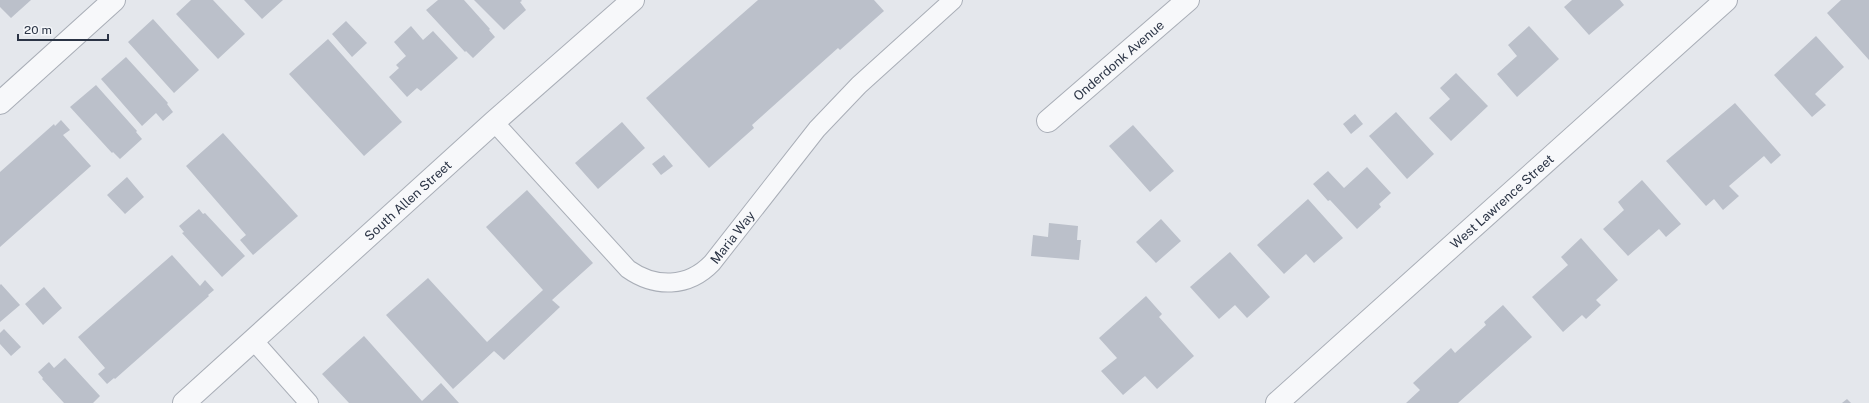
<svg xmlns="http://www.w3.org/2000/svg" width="1869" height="403" viewBox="0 0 1869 403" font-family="'Public Sans',sans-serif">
<rect width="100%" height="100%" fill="#e4e7ec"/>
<path fill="#bbc0ca" d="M0,0H31L11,18L0,7Z
M191,0H213L245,34L218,59L176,14Z
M244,0H283L262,19Z
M438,0H464L490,29L489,30L495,37L473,58L466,51L465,52L426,10Z
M474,0H521L522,1L520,2L526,10L504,30Z
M758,0H874L884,11L840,50L838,48L752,125L754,128L709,168L646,98Z
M1572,0H1620L1624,5L1589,35L1564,7Z
M1841,0H1869V60L1827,13Z
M153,19L199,70L174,93L128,42Z
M346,21L367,43L352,57L332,34Z
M411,26L423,40L433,31L458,58L421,91L417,88L407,97L389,77L399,68L396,65L406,56L394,42Z
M1529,26L1559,59L1517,97L1497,74L1517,56L1508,45Z
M1816,36L1844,67L1815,94L1826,105L1812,117L1774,75Z
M328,39L402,122L364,156L289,74Z
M126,57L168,103L167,104L173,112L163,121L156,113L142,126L101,79Z
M1456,73L1488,106L1451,141L1429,118L1450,99L1440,88Z
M96,85L137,131L136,132L142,139L120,159L113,152L112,153L70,107Z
M1735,103L1781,155L1771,164L1764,156L1729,186L1739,196L1723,210L1714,199L1706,206L1666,161Z
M1396,112L1434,154L1407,179L1369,136Z
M1355,114L1363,124L1351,134L1343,124Z
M61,120L70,130L63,135L91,166L0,247V172L54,124L55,126Z
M622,122L645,148L598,189L575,163Z
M1133,125L1174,171L1150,192L1109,146Z
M223,133L298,216L253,255L240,240L246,235L186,166Z
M664,155L673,166L661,175L652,164Z
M1367,167L1391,193L1379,204L1381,207L1357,229L1330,200L1328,201L1313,184L1328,171L1344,188Z
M127,177L144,197L125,214L107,195Z
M1642,180L1681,224L1666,237L1659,229L1628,256L1603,229L1624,210L1618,202Z
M527,190L593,263L552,300L560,307L504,360L494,351L453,389L386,315L428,278L487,342L543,290L486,227Z
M1308,199L1343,238L1314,263L1306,254L1284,274L1257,245Z
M199,209L203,214L205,213L245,256L222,277L182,233L184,232L179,226Z
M1161,219L1181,241L1156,263L1136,242Z
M1049,223L1078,226L1077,240H1081L1079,260L1031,256L1033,235L1048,237Z
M1581,238L1618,280L1596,300L1601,305L1586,319L1582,315L1563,332L1532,297L1568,265L1561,257Z
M1230,252L1270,297L1247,318L1235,305L1219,319L1190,287Z
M172,255L200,286L205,280L214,290L208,295L209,296L115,379L114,378L107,384L98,374L105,368L78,337Z
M1,284L20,305L0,322V285Z
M44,287L62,308L43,325L25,304Z
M1146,296L1162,314L1159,317L1194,356L1157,389L1145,376L1123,395L1101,371L1117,358L1099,338Z
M1503,305L1532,337L1458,403H1406L1420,390L1413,383L1451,348L1455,353L1486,325L1484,322Z
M4,329L21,347L11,356L0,344V333Z
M364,336L422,401L441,383L459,403H349L322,374Z
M65,358L100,396L93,403H64L42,379L43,378L38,372L49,362L54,368Z
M1847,399L1851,403H1842Z"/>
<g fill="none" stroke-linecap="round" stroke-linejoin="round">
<defs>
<g id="service">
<path id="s1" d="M494,122L628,269C655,288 688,288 712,263L817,129L859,85L953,0"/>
<path d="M253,340L309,403"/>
</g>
<g id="minor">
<path d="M0,103L114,0"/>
<path id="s2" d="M1048,121L1188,0"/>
<path id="s3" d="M184,403L494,122L633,0"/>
<path id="s4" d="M1277,403L1726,0"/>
</g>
</defs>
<use href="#service" stroke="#a9aeb7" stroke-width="20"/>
<use href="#minor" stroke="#a9aeb7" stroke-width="24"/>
<use href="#service" stroke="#f7f8fa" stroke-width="18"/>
<use href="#minor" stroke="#f7f8fa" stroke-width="22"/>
</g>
<g text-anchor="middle" stroke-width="4" stroke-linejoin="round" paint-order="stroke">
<g font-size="13" fill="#2b3445" stroke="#f4f6f9">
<text dy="5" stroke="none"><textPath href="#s2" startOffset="93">Onderdonk Avenue</textPath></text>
<text dy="5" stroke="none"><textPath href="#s3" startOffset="302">South Allen Street</textPath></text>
<text dy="5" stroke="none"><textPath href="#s4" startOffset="302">West Lawrence Street</textPath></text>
<text dy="5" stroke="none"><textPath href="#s1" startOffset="324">Maria Way</textPath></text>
</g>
</g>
<path d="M18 34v6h90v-6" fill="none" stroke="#2b3445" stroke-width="2"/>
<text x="24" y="34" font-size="12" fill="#2b3445" stroke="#f4f6f9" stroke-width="3" paint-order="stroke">20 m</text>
</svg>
